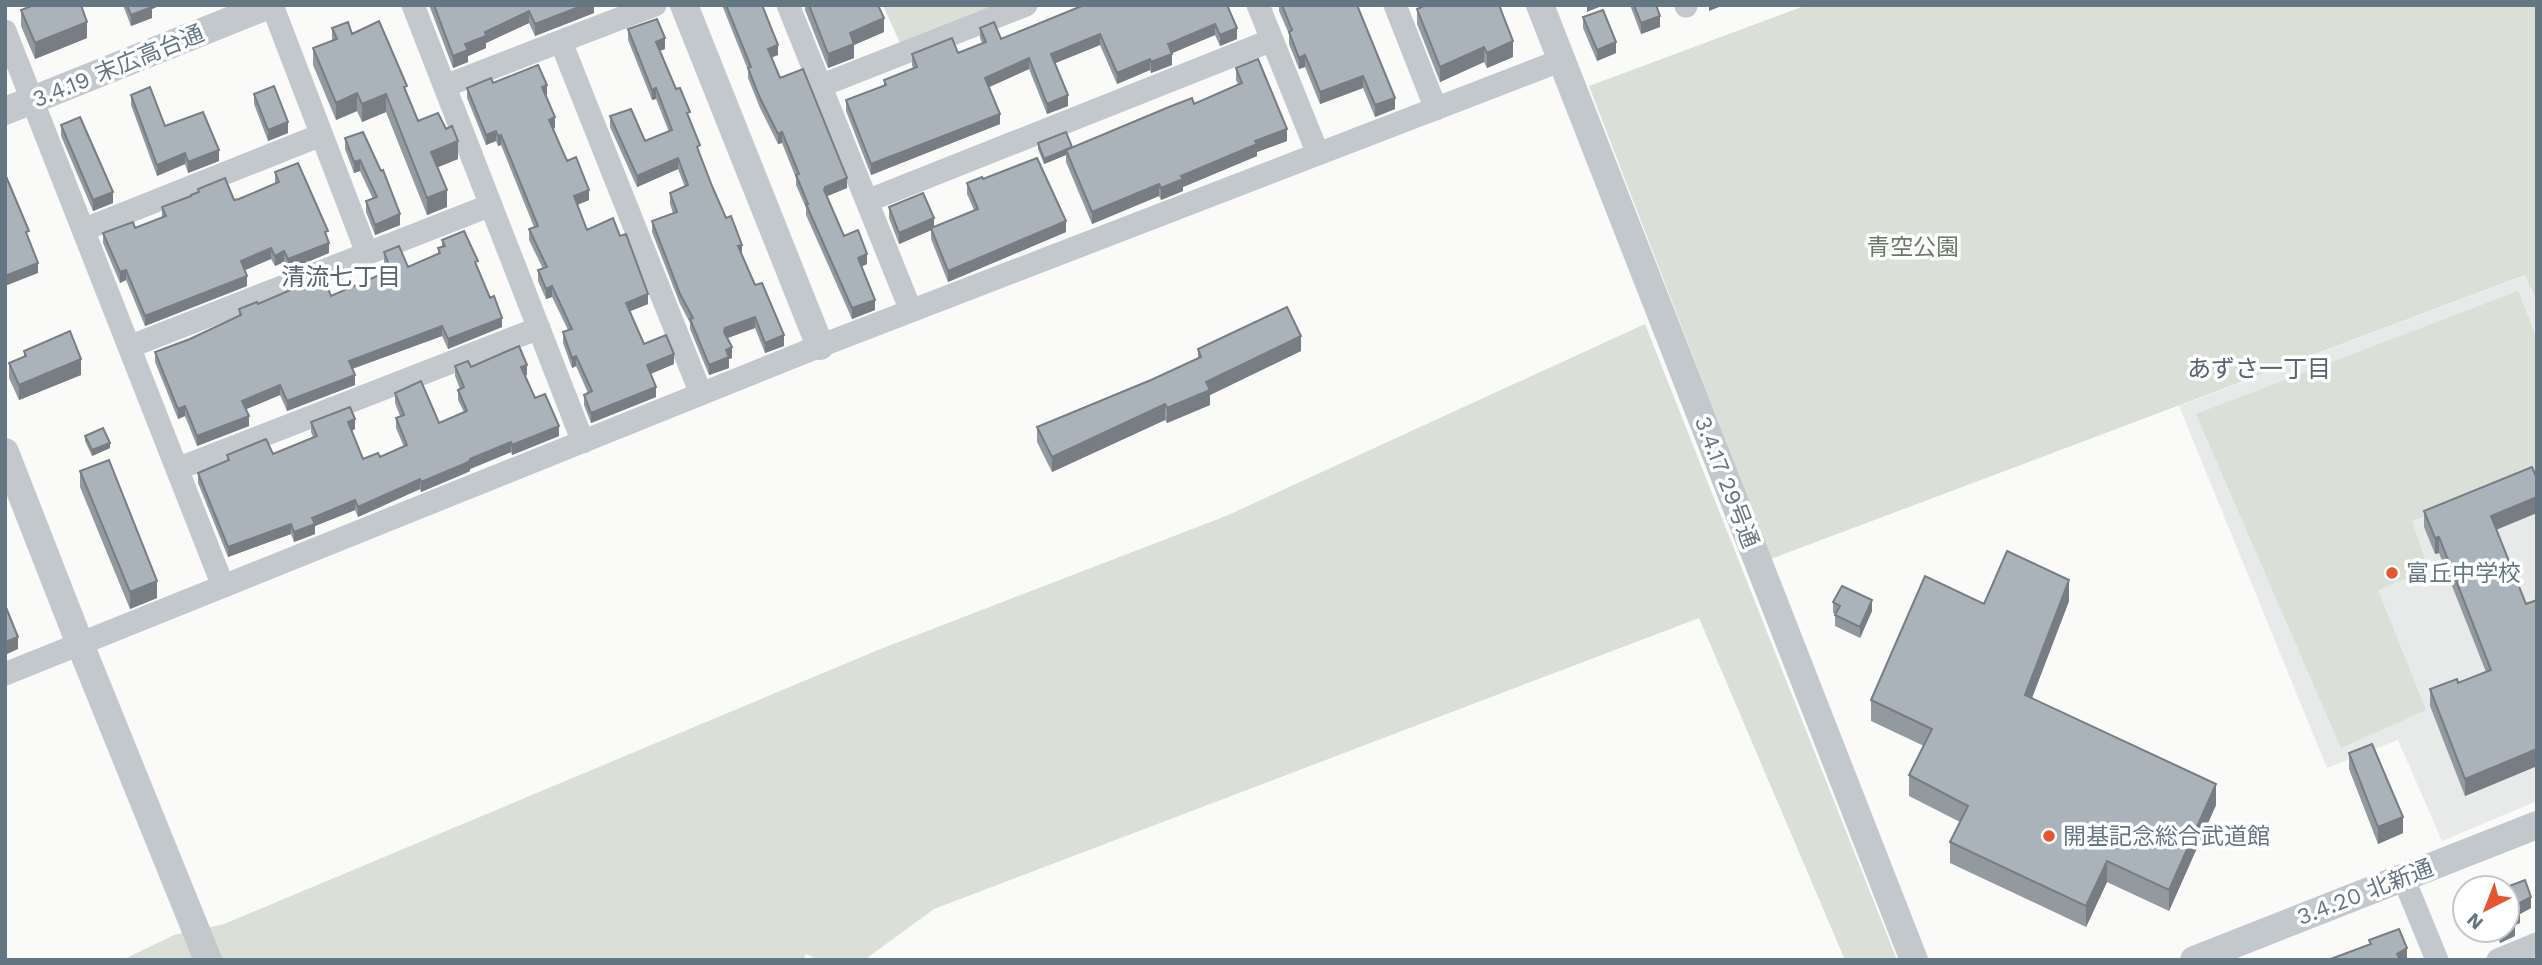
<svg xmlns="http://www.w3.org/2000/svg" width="2542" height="965" viewBox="0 0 2542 965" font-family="'Work Sans','Noto Sans JP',sans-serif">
<rect width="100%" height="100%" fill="#fafaf8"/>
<path fill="#e8e9e9" d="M2526,275L2537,301V801L2442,841L2398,740L2327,768L2179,406Z"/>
<path fill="#dadfd7" d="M874,5H993L995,10L902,47L883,6Z
M1807,5H2537V301L2525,275L1771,559L1589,86Z
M2518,291L2537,339V471L2412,521L2428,569L2378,590L2426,710L2341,748L2196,414Z
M1645,324L1897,960H1845L1699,618L934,909L867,958L819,960L806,954L803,960H122L174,935L224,924L878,650L1226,516Z"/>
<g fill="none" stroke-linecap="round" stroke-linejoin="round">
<path stroke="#c3c8cc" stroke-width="23" d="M272,5L367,253
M413,5L583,442
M788,5L911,311
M1258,5L1318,154
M1395,5L1436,109
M1686,5V6
M5,31L223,586
M561,42L701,394
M445,86L655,5
M820,86L1026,5
M867,201L1272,40
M83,230L321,135
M129,347L491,205
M177,469L539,328
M5,674L820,346L1562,60
M2403,877L2437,960
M2498,960L2537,944"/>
<path stroke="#c3c8cc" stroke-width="28" d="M684,5L820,346
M1540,5L1914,960
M5,111L269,5
M5,452L80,644L208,960
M2194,960L2537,825"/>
</g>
<path fill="#929a9f" d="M123,5H161L152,9V18L131,26Z
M429,5H594V13L535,36L529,23L486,43V48L468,56V62L453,68Z
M722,5H762L778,55L771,57L780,78L847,188L827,196L844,236L867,264L861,267L875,310L852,319L806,215V208L796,185V178L782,143L778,144L760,108L748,78V70Z
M805,5H878L884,32L854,45V58L828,68L805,10Z
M1227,5L1237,39L1220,46L1215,35L1171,53L1172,65L1151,73L1150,70L1117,84L1100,45L1055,63L1068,106L1047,114L1029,69L989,87L1000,124L871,175L846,111V100L884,86V80L913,68L912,65V54L958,53L982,43L980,38V28L1001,39Z
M1279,5H1357L1395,109L1375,117L1363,88L1320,104L1305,67L1299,69L1289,44V34L1279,11Z
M1421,5H1499L1513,57L1487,68L1484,62L1440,82L1417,24V9L1421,7Z
M1630,5H1656L1660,27L1641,34Z
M21,10L87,38L35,59L21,26Z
M1583,17L1616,53L1597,61L1583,28Z
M332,28L352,34L407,93L418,121L458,159L438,167L447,207L427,215L386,112L362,122L357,111L336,120L313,65V48L332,41Z
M628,29L665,49L660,51L690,120L700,154L712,186L755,285L784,346L765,353L755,328L727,338L732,358L729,359V368L709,375L690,329V323L680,304L652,232V221L673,213L670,204V193L685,187L678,169L637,187L610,127V116L645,141L669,132L656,99L652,100L628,40Z
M1236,68L1287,141L1257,152V156L1183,187V191L1161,200L1159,196L1092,224L1066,162V155L1044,164L1038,149V143L1072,147L1194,104L1238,84L1236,80Z
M493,83L547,95L546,96L555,128L553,129L567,161L589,200L577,205L587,230L648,304L630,311L644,344L674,364L651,374L656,397L591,423L584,405V395L588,393L576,366L572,368L563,343V332L568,330L552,297L546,299L538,281V270L543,269L529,240V229L534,227L501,145L498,146L496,141L486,145L467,98V88Z
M254,94L288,133L268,141L254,104Z
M131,95L165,126L219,161L188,173L185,164L157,176L131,105Z
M61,125L113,203L93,211L61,136Z
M363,132L400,225L375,235L366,212V201L373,199L360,171L354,173L345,149V138Z
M275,172L328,241L329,253L288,270L284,262L275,266L271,259L244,270L247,286L145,326L126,280L120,283L103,243V233L135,228L162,217V207L191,197L198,192V189L234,200L239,199L275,184Z
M983,179L1066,232L948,282L931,239V230L899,244L889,218V207L934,227L974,210L967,194V183Z
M442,240L478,270L502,327L448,349L442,336L352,369L355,385L287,411L280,395L246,409L249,426L197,446L185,416L178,419L155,362V352L190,339L239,316V309L258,304L331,296L388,272L384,262V252L408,267L438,254V248L442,247Z
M1198,349L1301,351L1210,395V405L1167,423L1165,420L1052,472L1037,442V427L1151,380L1198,358Z
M24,351L81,375L19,400L9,378V363L24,357Z
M455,366L471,367L527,375L525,376L535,398L559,436L512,455L511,452L470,469V471L464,474L421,492L420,489L358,517L355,510L315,526V534L294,542L291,534L228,557L198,483V473L227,461V455L273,454L313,437L311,432V422L355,429L352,431L363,459L380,457L404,447L396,428V418L400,416L395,403V393L439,423L464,412L458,400V390L460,389L455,376Z
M85,436L110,448L92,456L85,441Z
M80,471L157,598L130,609L80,487Z
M2424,511L2496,529L2526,604L2537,600V766L2465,796L2430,706V689L2458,683L2486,672L2439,553L2435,554L2424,527Z
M2069,601L2032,698L2216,805L2169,911L2107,882L2086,927L1950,863V842L1960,822L1909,796V775L1924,746L1871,721V700L1984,604Z
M1833,602L1872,611L1860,638L1835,626V614L1833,613Z
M2349,753L2403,833L2378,844L2349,769Z
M2507,888L2531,908L2520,914V923L2515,925V936L2500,943L2495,930H2507Z"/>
<path fill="#777d82" d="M149,5H161L152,9V18L131,26V15Z
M584,5H594V13L535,36V24Z
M1587,5H1604L1587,12Z
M1709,5H1724L1709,11Z
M529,11V23L486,43V48L468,56V62L453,68V56L465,44L485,32Z
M1660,16V27L1641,34V23Z
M884,18V32L854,45V58L828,68V54L850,33Z
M87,22V38L35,59V43Z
M1215,24V35L1168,55V44Z
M1237,28V39L1220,46V35Z
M1100,34V45L1051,65V54Z
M665,38V49L656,52V42Z
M1513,41V57L1487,68V53Z
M1616,42V53L1597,61V50Z
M778,45V55L768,59V49Z
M1484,47V62L1440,82V67Z
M1172,54V65L1151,73V62Z
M1305,55V67L1299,69V58Z
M1029,58V69L985,89V78Z
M1150,59V70L1117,84V73Z
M1363,76V88L1320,104V92Z
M547,85V95L542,97V87Z
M656,88V99L652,100V90Z
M357,93V111L336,120V103Z
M386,94V112L362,122V104Z
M1068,95V106L1047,114V104Z
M1395,98V109L1375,117V105Z
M1000,114V124L871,175V164Z
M555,117V128L549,130V120Z
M288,122V133L268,141V130Z
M1287,129V141L1257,152V156L1183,187V191L1161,200V188L1181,176L1255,141Z
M496,131V141L486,145V135Z
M782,132V143L778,144V134Z
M501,135V145L498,146V136Z
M458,141V159L431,170V152Z
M219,150V161L188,173V162Z
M1066,150V155L1044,164V159Z
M185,153V164L157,176V165Z
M678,158V169L637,187V176Z
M360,160V171L354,173V162Z
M847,178V188L825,197V187Z
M1159,184V196L1092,224V212Z
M447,190V207L427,215V198Z
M589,190V200L574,206V196Z
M113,192V203L93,211V200Z
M400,214V225L375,235V225Z
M934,218V229L899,244V233Z
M1066,221V232L948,282V271Z
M329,243V253L288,270V259Z
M742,245V255L738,246Z
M271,248V259L241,272V261Z
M284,251V262L275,266V256Z
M867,254V264L858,268V258Z
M38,263V273L5,286V276Z
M126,270V280L120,283V272Z
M247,276V286L145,326V316Z
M552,286V297L546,299V289Z
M648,294V304L626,313V303Z
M875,300V310L852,319V308Z
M755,317V328L725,339L724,342L725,328Z
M502,318V327L448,349V339Z
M442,326V336L349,370V361Z
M784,335V346L765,353V343Z
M1301,336V351L1210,395V405L1167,423V408L1206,382Z
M732,347V358L729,359V368L709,375V365L726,350Z
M674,354V364L647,375V365Z
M576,356V366L572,368V358Z
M81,359V375L19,400V385Z
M527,365V375L521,377V367Z
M355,375V385L287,411V401Z
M280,385V395L242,411V401Z
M656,387V397L591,423V413Z
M1165,404V420L1052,472V457Z
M185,406V416L178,419V409Z
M249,416V426L197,446V436Z
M355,419V429L348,432V422Z
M559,426V436L512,455V445Z
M511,442V452L470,469V471L421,492V482L470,459Z
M110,443V448L92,456V450Z
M420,479V489L358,517V507Z
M2537,497V513L2491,532V516Z
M355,500V510L315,526V534L294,542V532L312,518Z
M291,524V534L228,557V547Z
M2439,537V553L2435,554V538Z
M2069,580V601L2025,716V695Z
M157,581V598L130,609V592Z
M1872,600V611L1860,638V627Z
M18,637V649L5,655V642Z
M2537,749V766L2465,796V779Z
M2216,784V805L2169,911V890Z
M2403,817V833L2378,844V827Z
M2107,861V882L2086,927V906Z
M2531,897V908L2520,914V923L2515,925V936L2500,943V932L2507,930L2511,917L2516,905Z
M2407,948V959L2397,960V954Z"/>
<path fill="#aab3b9" stroke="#777d82" stroke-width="2" d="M34,5H81L87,22L35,43L21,10Z
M127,5H151L152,7L131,15Z
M434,5H584L535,24L529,11L485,32L486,36L465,44L468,50L453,56Z
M726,5H762L778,45L768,49L780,78L803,69L847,178L825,187L824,190L844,236L858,230L867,254L858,258L875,300L852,308L806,204H808L796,175L799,174L782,132L778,134L760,98L748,68L751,67Z
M809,5H878L884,18L850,33L854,44L828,54Z
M1084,5H1227L1237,28L1220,35L1215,24L1168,44L1172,54L1151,62L1150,59L1117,73L1100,34L1051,54L1068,95L1047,104L1029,58L985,78L1000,114L871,164L846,100L886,85L884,80L917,67L912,54L952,38L958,53L986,42L980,28L994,22L1001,39Z
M1282,5H1357L1395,98L1375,105L1363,76L1320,92L1305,55L1299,58L1289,32L1292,30Z
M1426,5H1499L1513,41L1487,53L1484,47L1440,67L1417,9Z
M1634,5H1656L1660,16L1641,23Z
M1603,10L1616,42L1597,50L1583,17Z
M657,19L665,38L656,42L676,89L680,88L690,112L687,113L700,145L697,147L712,186L726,218L731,216L742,245L738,246L755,285L762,283L784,335L765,343L755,317L725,328L724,332L732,347L726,350L729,357L709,365L690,319L693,318L680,294L652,221L677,212L670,193L688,185L678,158L637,176L610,116L631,109L645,141L672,130L656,88L652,90L628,29Z
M379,21L407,86L404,87L418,121L438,113L446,129L452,126L458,141L431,152L447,190L427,198L386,94L362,104L357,93L336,103L313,48L337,39L332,28L348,22L352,34Z
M1258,59L1287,129L1255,141L1257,144L1181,176L1183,179L1161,188L1159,184L1092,212L1066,150L1169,107L1192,98L1194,104L1242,83L1236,68Z
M538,65L547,85L542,87L555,117L549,120L567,161L576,157L589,190L574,196L587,230L613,218L620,236L626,234L648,294L626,303L644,344L666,335L674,354L647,365L656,387L591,413L584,395L592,391L576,356L572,358L563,332L572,329L552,286L546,289L538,270L547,267L529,229L538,226L501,135L498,136L496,131L486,135L467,88L491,78L493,83Z
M274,86L288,122L268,130L254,94Z
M150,87L165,126L203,112L219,150L188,162L185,153L157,165L131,95Z
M80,117L113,192L93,200L61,125Z
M363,132L381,171L383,170L400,214L375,225L366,201L377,197L360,160L354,162L345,138Z
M1066,132L1072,147L1044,159L1038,143Z
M1037,158L1066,221L948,271L931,228L978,209L967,183L982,177L983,179Z
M298,163L328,231L325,232L329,243L288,259L284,251L275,256L271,248L241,261L247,276L145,316L126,270L120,272L103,233L133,222L135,228L166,216L162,207L191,196V195L199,192L198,189L225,178L234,200L239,199L279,182L275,172Z
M5,174L29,231L26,232L38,263L5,276Z
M923,193L934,218L899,233L889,207Z
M464,231L478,261L475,262L490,298L494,296L502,318L448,339L442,326L349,361L355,375L287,401L280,385L242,401L249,416L197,436L185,406L178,409L155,352L190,339L241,315L239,309L257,302L258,304L323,276L331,296L391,270L384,252L399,246L408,267L440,253L438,248L445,246L442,240Z
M1287,307L1301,336L1206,382L1210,390L1167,408L1165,404L1052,457L1037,427L1151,380L1201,357L1198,349Z
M70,331L81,359L19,385L9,363L26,356L24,351Z
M519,346L527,365L521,367L535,398L545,394L559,426L512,445L511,442L470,459V461L464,464L421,482L420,479L358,507L355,500L312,518L315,524L294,532L291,524L228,547L198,473L229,460L227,455L266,439L273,454L317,436L311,422L350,407L355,419L348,422L363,459L378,453L380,457L407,445L396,418L404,415L395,393L421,381L439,423L467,411L458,390L464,387L455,366L468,361L471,367Z
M103,428L110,443L92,450L85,436Z
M109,460L157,581L130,592L80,471Z
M2532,467L2537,479V497L2491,516L2526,604L2537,600V749L2465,779L2430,689L2457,679L2458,683L2491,670L2439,537L2435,538L2424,511Z
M2007,551L2069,580L2025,695L2216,784L2169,890L2107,861L2086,906L1950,842L1968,806L1909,775L1932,729L1871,700L1925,576L1984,604Z
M1842,586L1872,600L1860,627L1835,615L1840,606L1833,602Z
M5,605L18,637L5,642Z
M2372,744L2403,817L2378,827L2349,753Z
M2525,880L2531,897L2516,905L2520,912L2511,917L2515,925L2507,929V888H2504Z
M2399,929L2407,948L2397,954L2400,960H2328L2371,944L2369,940Z"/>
<g fill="#e4572e" stroke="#fff" stroke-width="2.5">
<circle cx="2392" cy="573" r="7"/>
<circle cx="2049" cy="836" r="7"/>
</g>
<g text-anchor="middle" stroke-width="7" stroke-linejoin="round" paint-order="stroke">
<g font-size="23" fill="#657683" stroke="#fff">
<text transform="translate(118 66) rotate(-22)" y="8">3.4.19 末広高台通</text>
<text transform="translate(1727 482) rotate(69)" y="8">3.4.17 29号通</text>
<text transform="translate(2365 892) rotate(-21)" y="8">3.4.20 北新通</text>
</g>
<g font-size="23" fill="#687a64" stroke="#fff">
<text x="1913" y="255">青空公園</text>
</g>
<g font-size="23" fill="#657683" stroke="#fff" text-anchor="start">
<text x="2406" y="581">富丘中学校</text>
<text x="2063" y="844">開基記念総合武道館</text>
</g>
<g font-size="24" fill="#57646e" stroke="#fff">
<text x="341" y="285">清流七丁目</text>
<text x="2259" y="377">あずさ一丁目</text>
</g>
</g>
<rect width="2542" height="965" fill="none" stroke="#657683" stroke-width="14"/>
<g transform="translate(2486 909) rotate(222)"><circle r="33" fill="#ffffff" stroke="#c1c8cd" stroke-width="2"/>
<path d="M0-5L12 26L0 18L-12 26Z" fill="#e4572e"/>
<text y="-10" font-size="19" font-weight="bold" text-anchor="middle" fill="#657683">N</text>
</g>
</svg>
